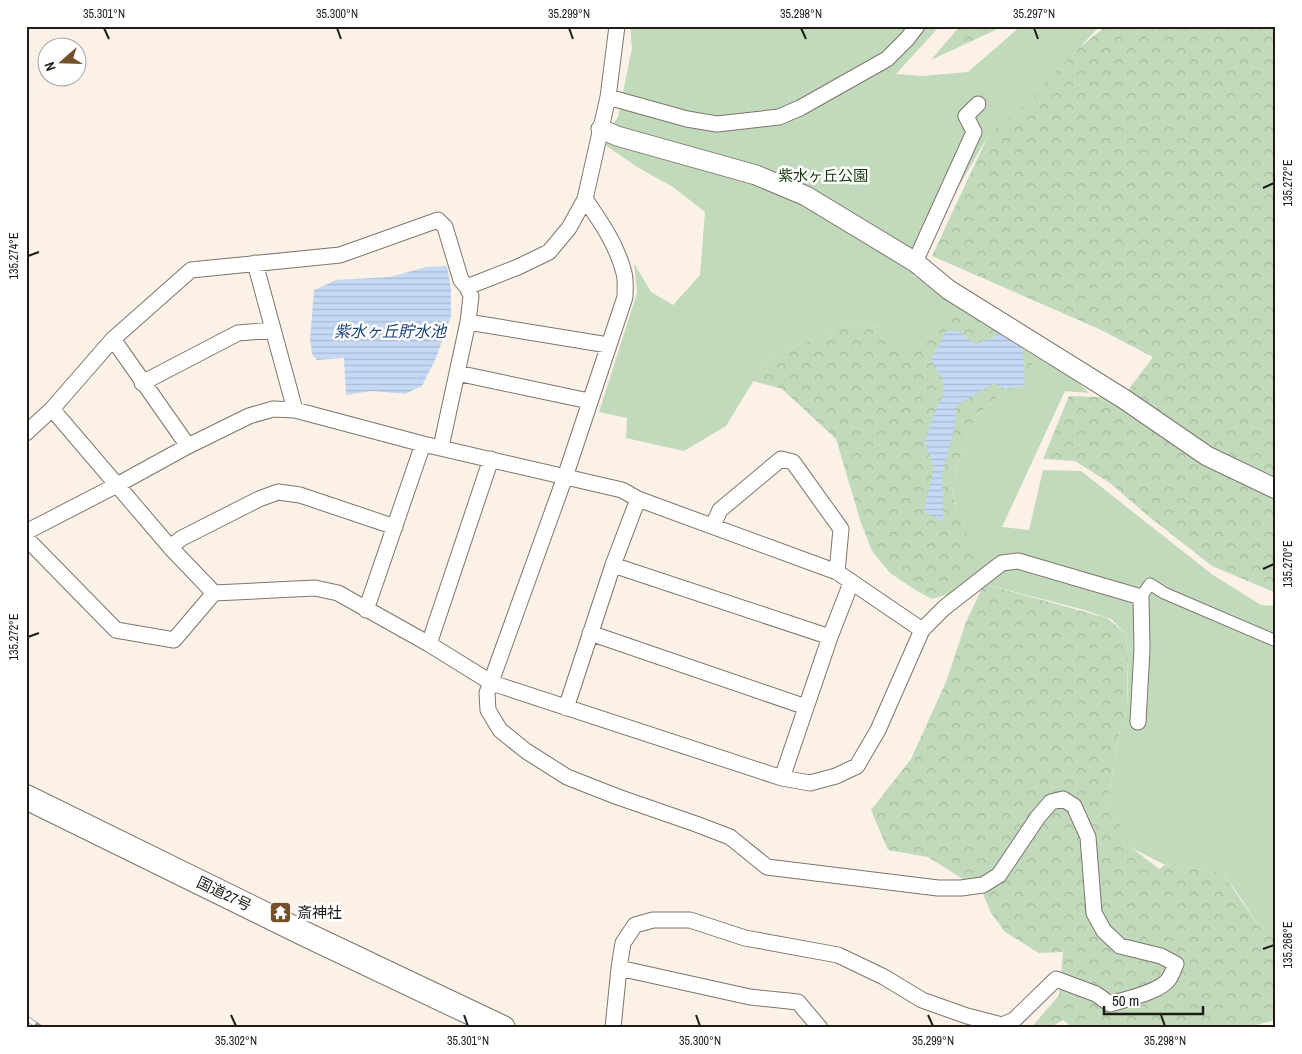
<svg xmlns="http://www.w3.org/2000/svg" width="1302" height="1054" viewBox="0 0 1302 1054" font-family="'Archivo Narrow','Noto Sans JP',sans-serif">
<defs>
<pattern id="forest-crowns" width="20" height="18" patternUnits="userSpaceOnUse" patternTransform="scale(1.25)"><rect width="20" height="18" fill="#c1dabb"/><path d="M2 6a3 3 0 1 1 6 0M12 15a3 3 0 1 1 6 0" fill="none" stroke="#a5baa0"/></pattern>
<pattern id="water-rules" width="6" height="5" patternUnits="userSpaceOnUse" patternTransform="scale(1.25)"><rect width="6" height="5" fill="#c5d9f5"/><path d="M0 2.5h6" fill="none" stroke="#a9bad1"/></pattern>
</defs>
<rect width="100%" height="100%" fill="#fbf1e6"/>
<path fill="url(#forest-crowns)" d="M960,26H1004L931,60Z
M1106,26H1276V593L1212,566L1147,515L1110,483L1075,461L1043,459L1069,396L1122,398L1153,357L1099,329L932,256L988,136L1079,48Z
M949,306L963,311L1025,342L1034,357L1025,394L999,396L975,417L951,484L958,515L983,561L932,599L917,591L890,573L872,551L861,523L836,439L782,389L753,381L766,360L845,323L885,328L893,340L942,322Z
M984,584L1107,618L1126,634L1128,655L1127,708L1119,735L1108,801L1132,848L1159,869L1165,865L1222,872L1258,925L1276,927V1020L1243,1028H1073L1063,1020L1049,1028H1031L1059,995L1063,952L1039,953L1005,932L991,913L982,891L928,857L888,850L871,810L911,759L946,682L966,622Z"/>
<path fill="#c1dabb" d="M630,26H940L896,74L922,76L968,72L1021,26H1100L1025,104L988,136L947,207L913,276L930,282L1039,342L1089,393L1065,391L1002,527L1029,530L1043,470L1081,471L1213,575L1261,605L1276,606V927L1258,925L1241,898L1222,872L1165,865L1132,848L1108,801L1119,735L1127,708L1128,683V655L1126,634L1111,619L1081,609L984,584L932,599L982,561L958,515L951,484L975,417L999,396L1025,393L1034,357L1025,342L963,311L949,307L942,322L915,351L893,340L885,328L845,323L766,360L726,426L684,451L626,438L627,418L599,412L637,293L634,263L651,292L673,305L700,275L705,212L673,187L637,167L601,142L618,117L632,48Z"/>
<path fill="url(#water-rules)" d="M447,266L451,289V316L436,358L422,386L405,394L372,391L346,395L344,358L317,360L312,354L310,340L314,290L336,280L390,277L426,267Z
M1001,329L1025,342L1023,354L1025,386L1004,389L994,383L956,406L955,426L942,474L943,522L924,511L934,467L925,442L932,419L944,393L942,378L931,360L946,331L960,332L975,344L994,337Z"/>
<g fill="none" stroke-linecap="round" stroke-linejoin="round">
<defs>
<path id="pedestrian" d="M1141,597L1150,584L1164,593L1276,641"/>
<path id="minor" d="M608,97L687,119L717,124L779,117L800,108L887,59L907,39L917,26
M585,199C601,222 617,245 624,273C626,280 625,289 625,297L565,477L487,693L488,710L500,730L526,751L567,777L618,797L696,824L730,837L767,867L938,888H961L983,885L999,875L1038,817L1051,802L1063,799L1074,806L1088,837L1094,913L1104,931L1120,946L1161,956L1176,964C1174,969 1172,974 1169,979C1160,992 1126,999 1110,1004L1096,994L1056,979L1014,1020L1002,1025L967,1016L922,1000L884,977L838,955L745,938L690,920H653L635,925L623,943L619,968L613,1028
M915,262L974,132L966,116L978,104
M255,263L295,410
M467,287L518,267L549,252L569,228L585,199L608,97L617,26
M468,322L608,345
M113,339L188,446
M457,373L589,401
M142,383L238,333L273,330
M52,409L170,547L214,593
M26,433L52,409L113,339L191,270L340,255L438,220L445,227L461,280L467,287L471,296L468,322L441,447
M713,525L720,510L781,459L793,462L841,529L837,572
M26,532L117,485L188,446L249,416L273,409L295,410L423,444L622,490L638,499L837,572L922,630
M26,538L116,630L174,640L214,593L315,588L338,593L429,644L492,683L782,778L810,783L836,776L857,766L878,730L922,630L944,608L994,569L1002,563L1018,561L1141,597L1142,649L1138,722
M170,547L182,538L259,499L278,492L300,495L395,527
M613,565L830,637
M366,610L423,444
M590,633L806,707
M429,644L491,459
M566,708L613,565L638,499
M782,778L830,637L851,583
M619,968L750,997L798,1002L820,1028"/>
<path id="tertiary" d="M601,129L617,136L756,175L806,196L915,262L949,290L1124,399L1207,456L1276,489"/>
<path id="trunk" d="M26,797L307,935L503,1028"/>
</defs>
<use href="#pedestrian" stroke="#7e756c" stroke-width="13"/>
<use href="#minor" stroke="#7e756c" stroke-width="17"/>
<use href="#tertiary" stroke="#7e756c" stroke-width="21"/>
<use href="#trunk" stroke="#7e756c" stroke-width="26"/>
<use href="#pedestrian" stroke="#fff" stroke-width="11"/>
<use href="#minor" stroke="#fff" stroke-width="15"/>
<use href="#tertiary" stroke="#fff" stroke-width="19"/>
<use href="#trunk" stroke="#fff" stroke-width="24"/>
<defs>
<path id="rail" d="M26,1018L41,1028"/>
</defs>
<use href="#rail" stroke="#979088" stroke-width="5.5"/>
<use href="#rail" stroke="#fff" stroke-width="4" stroke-dasharray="11" stroke-linecap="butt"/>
</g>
<path fill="none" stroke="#1f1b17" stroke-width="2" d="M104,28L109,39M337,28L341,39M569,28L573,39M801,28L806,39M1034,28L1038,39M1263,188L1274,183M28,256L39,252M1263,569L1274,564M28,637L39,633M1263,949L1274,945M231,1015L236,1026M464,1015L468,1026M696,1015L700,1026M928,1015L933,1026M1161,1015L1165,1026"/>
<defs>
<symbol id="temple-square" viewBox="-11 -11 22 22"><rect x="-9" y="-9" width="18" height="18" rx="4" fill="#735028" stroke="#fff"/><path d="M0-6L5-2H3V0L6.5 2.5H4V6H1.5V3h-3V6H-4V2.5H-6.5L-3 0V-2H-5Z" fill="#fff"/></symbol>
</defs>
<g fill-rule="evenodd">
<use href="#temple-square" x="268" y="900" width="25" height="25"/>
</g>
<g text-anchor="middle" stroke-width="5" stroke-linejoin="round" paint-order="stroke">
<g font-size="15" fill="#123708" stroke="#fff">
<text x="823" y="181">紫水ヶ丘公園</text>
</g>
<g font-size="15" fill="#1f1b17" stroke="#fff">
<text transform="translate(224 894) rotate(26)" y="5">国道27号</text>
</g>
<g font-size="15" fill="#1f1b17" stroke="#fff" text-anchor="start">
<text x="297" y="918">斎神社</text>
</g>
<g font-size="16" font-style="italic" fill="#1c427a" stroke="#fff">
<text x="390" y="337">紫水ヶ丘貯水池</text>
</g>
</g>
<rect width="1302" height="1054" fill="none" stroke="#ffffff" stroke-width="55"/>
<g transform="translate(62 62) rotate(250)"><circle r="24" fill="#ffffff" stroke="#a5a4a2"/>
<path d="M0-4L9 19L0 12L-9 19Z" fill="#735028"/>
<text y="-8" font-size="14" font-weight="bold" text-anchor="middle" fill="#1f1b17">N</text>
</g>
<path d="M1104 1006v8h99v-8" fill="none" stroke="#1f1b17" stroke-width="2.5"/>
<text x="1112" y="1006" font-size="15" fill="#1f1b17" stroke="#ffffff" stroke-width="4" paint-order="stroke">50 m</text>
<rect x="28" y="28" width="1246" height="998" fill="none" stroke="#1f1b17" stroke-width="2"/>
<g font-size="12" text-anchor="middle" fill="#1f1b17">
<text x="104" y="18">35.301°N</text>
<text x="337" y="18">35.300°N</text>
<text x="569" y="18">35.299°N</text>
<text x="801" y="18">35.298°N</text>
<text x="1034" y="18">35.297°N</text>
<text transform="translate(1288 183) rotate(-90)" y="4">135.272°E</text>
<text transform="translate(14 256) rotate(-90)" y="4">135.274°E</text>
<text transform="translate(1288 564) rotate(-90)" y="4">135.270°E</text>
<text transform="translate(14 637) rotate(-90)" y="4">135.272°E</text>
<text transform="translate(1288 945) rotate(-90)" y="4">135.268°E</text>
<text x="236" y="1045">35.302°N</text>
<text x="468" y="1045">35.301°N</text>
<text x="700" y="1045">35.300°N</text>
<text x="933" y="1045">35.299°N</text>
<text x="1165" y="1045">35.298°N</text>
</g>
</svg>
